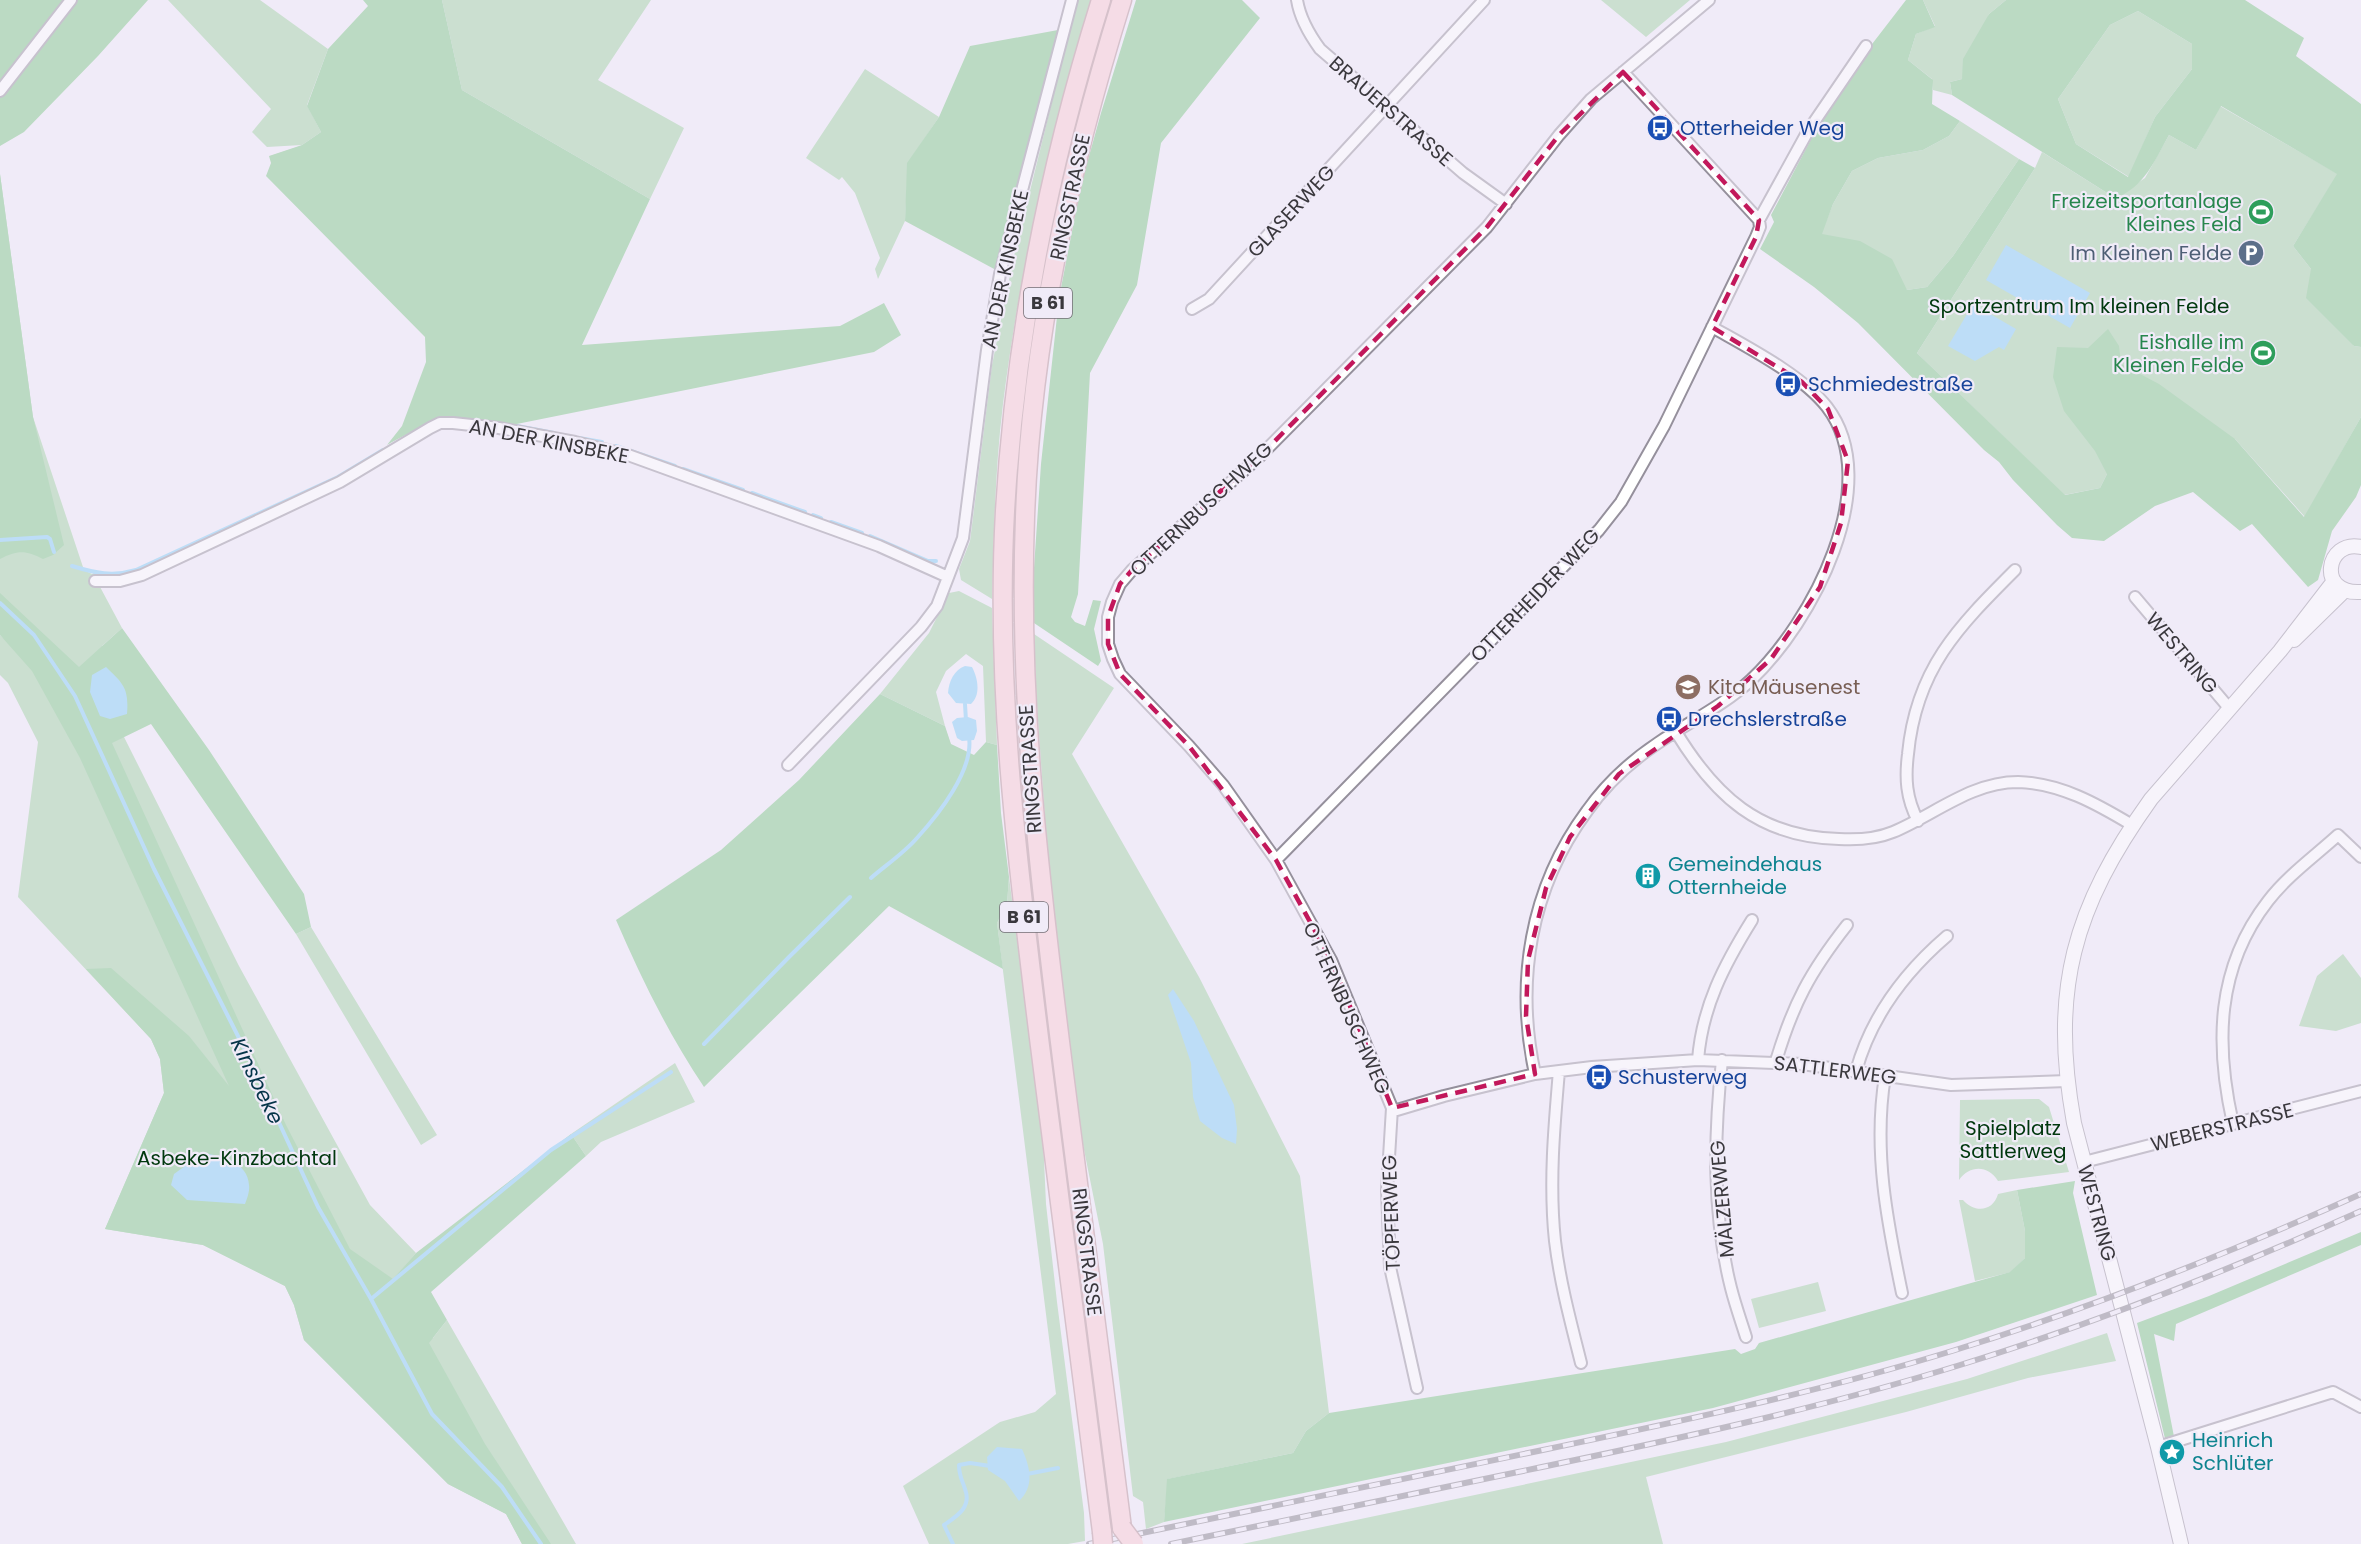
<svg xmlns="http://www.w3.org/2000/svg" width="2361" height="1544" viewBox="0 0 2361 1544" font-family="Poppins,sans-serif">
<rect width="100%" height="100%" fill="#f0ebf8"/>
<path fill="#9dd0a1" d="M168,0H260L328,49L307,105L321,132L302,145L267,147L252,132L271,109Z
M442,0H651L598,80L684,128L650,199L462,90Z
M1077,0H1091C1052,132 1020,267 1003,404C995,469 994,534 992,599L961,580L959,569L970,541L992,365L1013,260Z
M1601,0H1690L1646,37Z
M1923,0H2006L1989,14L1962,79L1950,82L1952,95L1933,90L1932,79L1908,60L1916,34L1935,26Z
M2138,11L2192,44V69L2155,117L2129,177L2076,144L2058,99L2110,25Z
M865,69L939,117L908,163L905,221L878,279L875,269L880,258L855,193L842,177L839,180L806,158Z
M2220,106L2338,174L2293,246L2311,269L2354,346L2361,347V417L2305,517L2235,439L2107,474L2100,488L2064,495L1917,353L2035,168L2042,152L2115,198L2145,178L2169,135L2196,150Z
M1960,121L2019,159L1953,256L1927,287L1907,290L1821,234L1833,204L1852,171L1878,158L1923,150L1949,136Z
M0,174L33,417L84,570L92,574L97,571L99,585L122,628L102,646L124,737L239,966L370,1205L416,1253L393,1280L433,1338L447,1320L576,1544H522L506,1514L448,1484L304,1340L294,1305L285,1286L203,1245L105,1229L164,1093L160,1059L151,1039L18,897L38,742L8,683L0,675V635L4,639L0,629Z
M959,591L992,608L997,745L986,742L983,666L966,654L946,671L936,692L945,726L880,694L929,633L949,593Z
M1034,634L1114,688L1072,754L1199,977L1300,1176L1329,1413L1306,1431L1293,1453L1168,1479L1164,1522L1146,1529L1143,1502L1133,1496L1103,1244L1078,1120L1051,906L1036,691Z
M1009,877L1043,1138L1046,1204L1057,1302L1084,1513L1085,1541L1068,1544H929L903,1486L1000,1422L1035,1412L1056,1394L997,923L1007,904Z
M311,927L437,1135L421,1145L296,934Z
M2343,954L2361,978V1023L2336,1031L2299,1026L2317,976Z
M675,1063L695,1102L601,1142L586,1156L571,1134Z
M2039,1099L2049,1107L2069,1172L1998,1181C1988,1165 1970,1165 1959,1180L1960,1100Z
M2017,1190L2025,1231V1258L2011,1272L1975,1281L1959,1200H1963C1974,1213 1993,1212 1998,1194Z
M1818,1282L1826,1311L1759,1328L1751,1299Z
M2107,1333L2116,1361L2028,1378L1906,1412L1646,1477L1663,1544H1242L1726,1442L1967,1379Z"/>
<path fill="#7ac583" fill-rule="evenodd" d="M0,0H148L98,56L24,132L0,146Z
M363,0H442L462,90L650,199L582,345L840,326L884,303L901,335L874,352L507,426C451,412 436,418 387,445L402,426L426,362L425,337L266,176L271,163L269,156L302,145L321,132L307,106L328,49L368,6Z
M1136,0H1242L1260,18L1161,143L1137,285L1090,373L1078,594L1071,617L1075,622L1085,626L1093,600L1101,601L1094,629L1101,661L1098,666L1034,623V568L1041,464L1059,298L1081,185L1101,113Z
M1906,0H1923L1935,27L1916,34L1908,60L1933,80L1932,104L1960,121L1949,136L1923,150L1878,158L1852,171L1833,204L1822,234L1860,241L1892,259L1907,290L1927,287L1953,256L2019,159L2035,168L1917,353L2065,495L2100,488L2107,474L2095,451L2064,411L2053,377L2057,347L2088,348L2108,329L2119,346L2121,364L2159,384L2235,439L2304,517L2361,417V485L2356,497L2332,531L2318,580L2308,587L2252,524L2240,531L2193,492L2155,506L2104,541L2072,538L2057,525L2013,480L1999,462L1984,450L1858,323L1814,287L1760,249L1774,222L1771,215L1818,126L1869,48Z
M2006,0H2245L2304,38L2296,56L2361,104V347L2354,346L2306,298L2311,269L2293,246L2337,174L2221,106L2196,150L2169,135C2155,160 2144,188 2115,198L1952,95L1950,82L1962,79L1963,59L1989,14ZM2138,11L2192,44V69L2155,117L2128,177L2076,144L2058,99L2110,25Z
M1058,30L996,270L905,221L907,163L939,117L970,46Z
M0,174L33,417L64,545L53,555L43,559C26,550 17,550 0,559Z
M0,593L79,667L122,628L209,750L304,894L311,927L296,934L151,724L112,743L286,1125L350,1249L393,1279L416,1253L571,1134L586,1156L431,1292L447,1320L429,1343L485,1444L551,1544H522L506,1514L448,1484L304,1340L294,1305L285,1286L203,1245L105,1229L164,1093L160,1059L151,1039L86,969L111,968L189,1036L229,1086L80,758L32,671L0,635Z
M880,694L945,726L951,744L974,755L986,742L997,745L1001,813L1009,877L1007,904L997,923L1003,969L889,906L704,1087C669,1035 641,978 616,920L721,850L799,780Z
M2075,1181L2073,1193L2097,1295L1956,1342L1713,1408L1164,1522L1167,1479L1293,1453L1306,1431L1329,1413L1735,1349L1741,1354L1755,1349L1759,1343L2010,1272L2025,1258V1231L2017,1190Z
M2361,1232V1245L2176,1324L2174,1341L2154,1334L2177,1452L2169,1455L2137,1323L2209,1296Z"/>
<path fill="#7fcdf5" d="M2006,245L2090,293L2070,328L1986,280Z
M1973,304L2016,329L2004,350L1999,347L1975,361L1948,346Z
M965,666L972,667C978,678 981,695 971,704L956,703L948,693C949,681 954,670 965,666Z
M106,667C124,684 129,689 127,714L110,719L100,716L90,692L92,675Z
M968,717L976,720L977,731L974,740L962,741L957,738L952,722L957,718Z
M1173,989L1194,1021L1234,1105L1237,1129L1236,1144L1222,1138L1200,1121L1193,1097L1191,1063L1168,995Z
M203,1153C221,1156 248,1162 249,1185C250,1191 247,1199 245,1204L187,1200L171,1185L174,1174Z
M997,1447L1022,1449C1030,1467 1035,1486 1019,1501L1005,1481L988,1470L987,1457Z"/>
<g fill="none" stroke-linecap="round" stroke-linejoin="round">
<path stroke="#7fcdf5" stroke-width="4" d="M517,426L554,433
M579,438L602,442
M616,446L675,466
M683,469L743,490
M752,493L805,512
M813,515L821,518
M831,522L862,533
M870,536L928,561H936
M0,540L47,537L50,539L54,552
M72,566C95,573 113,577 136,570L338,477L383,450
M0,603L34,635L75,696L154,869L253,1066L318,1207L371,1299L432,1414L502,1487L541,1544
M965,704L966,721
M871,878C886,865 904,853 917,838C938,815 974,770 969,737
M704,1044L789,957L850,897
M371,1299L551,1150L671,1072
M1027,1474L1058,1468
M953,1544L944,1525C957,1516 972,1507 965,1489C962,1479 959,1476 959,1465L970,1463L990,1466"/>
<defs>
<path id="minor" d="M1297,0C1300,19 1309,34 1320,49L1463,173L1506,204
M1623,72L1759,220
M0,91L71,0
M1192,309L1209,299L1484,0
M95,581H120L142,575L340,482L430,428L440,423H453L499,428L575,442L628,455L879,546L948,577
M2135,597L2229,708
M1676,732C1715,796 1759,837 1839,839C1856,840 1876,839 1893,832C1934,815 1971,782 2018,782C2060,783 2097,804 2132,825
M788,765L921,627L937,606L963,538L987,350L1000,274L1072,0
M1918,821C1906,798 1905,778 1908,754C1916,669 1958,627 2015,570
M1276,860L1599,530L1621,502L1664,426L1756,237L1760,227L1759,220L1808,131L1866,46
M1698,1060C1702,1007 1724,965 1752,920
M1722,1060C1714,1136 1712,1213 1731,1288C1735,1304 1741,1321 1746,1337
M1776,1061C1793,1004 1810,972 1847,925
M1559,1071C1554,1128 1549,1185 1555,1241C1560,1283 1571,1323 1581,1363
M1856,1071C1871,1017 1905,972 1947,936
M1535,1074C1515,982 1530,888 1587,811C1606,784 1631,761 1658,743C1689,722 1723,706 1751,680C1811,624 1886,484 1827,407C1802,375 1747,347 1712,327
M1885,1076C1873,1150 1887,1221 1902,1293
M1392,1108L1397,1110L1444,1096L1535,1074L1592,1067L1698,1060L1802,1064L1951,1085L2067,1081
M2233,1124C2215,1044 2216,968 2268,901C2287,876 2315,856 2338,835L2361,857
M2084,1162L2361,1091
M1417,1388L1390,1267L1387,1190L1392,1108L1331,960L1276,860L1223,785L1189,746L1120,674L1113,659L1108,644V617L1112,602L1120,584L1132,570L1259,457L1487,227L1559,135L1591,99L1709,0
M2158,1447L2333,1392L2361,1407"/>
<path id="tertiary" d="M2361,547C2326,539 2316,595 2361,592
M2294,640L2344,591
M2181,1544L2158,1447L2074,1123C2050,990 2073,908 2151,799L2280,651L2334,581"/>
<path id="trunk" d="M1101,0C1049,166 1015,337 1005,511C995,690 1018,868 1040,1046C1061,1208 1081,1370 1102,1532
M1122,1528C1102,1374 1083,1220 1063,1066C1040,882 1018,704 1025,517C1031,341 1070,167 1122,0"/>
</defs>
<use href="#minor" stroke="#95909c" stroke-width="14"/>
<use href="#tertiary" stroke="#95909c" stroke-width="16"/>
<use href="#trunk" stroke="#b68f95" stroke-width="21"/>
<use href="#minor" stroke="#fff" stroke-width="10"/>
<use href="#tertiary" stroke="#fff" stroke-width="14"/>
<use href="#trunk" stroke="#facbd0" stroke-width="18"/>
<defs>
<path id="rail" d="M1089,1544C1239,1513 1389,1482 1538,1451C1677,1422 1816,1393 1952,1351C2092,1308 2227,1254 2361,1194
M1171,1544C1287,1520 1403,1496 1518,1472C1667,1441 1815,1410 1960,1365C2097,1323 2230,1270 2361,1211"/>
</defs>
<use href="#rail" stroke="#848189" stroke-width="6"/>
<use href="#rail" stroke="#f0ebf8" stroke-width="4" stroke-dasharray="11" stroke-linecap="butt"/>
<defs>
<path id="trunk-bridge" d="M1122,1528L1134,1544
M1102,1532L1103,1544"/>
</defs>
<use href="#trunk-bridge" stroke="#b68f95" stroke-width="21" stroke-linecap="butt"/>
<use href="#trunk-bridge" stroke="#facbd0" stroke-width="18"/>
</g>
<path d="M0 0H2361V1544H0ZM1623,72L1759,220L1756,237L1712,327L1802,382L1828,409L1848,461L1841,523L1820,587L1771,659L1718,706L1619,774L1570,837L1546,888L1528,960L1526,1016L1535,1074L1392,1108L1331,960L1276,860L1189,746L1120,674L1108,644V617L1120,584L1132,570L1259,457L1487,227L1559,135Z" fill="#f0ebf8" fill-opacity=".55" fill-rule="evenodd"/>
<path fill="none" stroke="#c2185b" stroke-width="4.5" stroke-dasharray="12 8" stroke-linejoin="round" d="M1623,72L1759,220L1756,237L1712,327L1802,382L1828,409L1848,461L1841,523L1820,587L1771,659L1718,706L1619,774L1570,837L1546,888L1528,960L1526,1016L1535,1074L1392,1108L1331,960L1276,860L1189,746L1120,674L1108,644V617L1120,584L1132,570L1259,457L1487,227L1559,135Z"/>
<defs>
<symbol id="bus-disc" viewBox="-11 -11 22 22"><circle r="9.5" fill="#1a4fb4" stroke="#f0ebf8"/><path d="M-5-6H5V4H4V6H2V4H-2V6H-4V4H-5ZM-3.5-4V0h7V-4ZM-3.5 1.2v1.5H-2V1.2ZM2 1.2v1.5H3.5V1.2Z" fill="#fff"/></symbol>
<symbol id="stadium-disc" viewBox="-11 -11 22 22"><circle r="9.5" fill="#2e9e5b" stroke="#f0ebf8"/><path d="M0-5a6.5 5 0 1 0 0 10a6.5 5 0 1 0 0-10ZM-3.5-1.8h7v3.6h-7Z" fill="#fff"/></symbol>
<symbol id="parking-disc" viewBox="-11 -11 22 22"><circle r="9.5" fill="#5c6f8a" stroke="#f0ebf8"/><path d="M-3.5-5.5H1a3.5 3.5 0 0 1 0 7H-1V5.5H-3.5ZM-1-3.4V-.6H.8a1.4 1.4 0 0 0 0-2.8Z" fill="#fff"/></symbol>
<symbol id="school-disc" viewBox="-11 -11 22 22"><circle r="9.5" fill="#8d6e63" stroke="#f0ebf8"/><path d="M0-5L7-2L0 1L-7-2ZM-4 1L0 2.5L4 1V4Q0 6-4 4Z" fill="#fff"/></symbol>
<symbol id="building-disc" viewBox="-11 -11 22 22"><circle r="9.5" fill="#0f9aa8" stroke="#f0ebf8"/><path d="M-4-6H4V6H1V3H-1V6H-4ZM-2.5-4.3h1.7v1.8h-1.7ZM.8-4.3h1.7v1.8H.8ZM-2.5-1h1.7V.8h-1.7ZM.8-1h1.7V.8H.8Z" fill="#fff"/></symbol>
<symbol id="sight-disc" viewBox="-11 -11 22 22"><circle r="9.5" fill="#0f9aa8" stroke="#f0ebf8"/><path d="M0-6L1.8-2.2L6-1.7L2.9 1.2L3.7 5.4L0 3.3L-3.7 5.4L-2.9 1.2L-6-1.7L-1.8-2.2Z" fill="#fff"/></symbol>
</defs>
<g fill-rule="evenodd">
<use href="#bus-disc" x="1645" y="113" width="30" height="30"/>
<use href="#stadium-disc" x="2246" y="197" width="30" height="30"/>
<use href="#parking-disc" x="2236" y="238" width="30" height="30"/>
<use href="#stadium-disc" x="2248" y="338" width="30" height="30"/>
<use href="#bus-disc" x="1773" y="369" width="30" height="30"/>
<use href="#school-disc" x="1673" y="672" width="30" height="30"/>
<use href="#bus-disc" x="1654" y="704" width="30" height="30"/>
<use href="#building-disc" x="1633" y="861" width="30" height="30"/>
<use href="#bus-disc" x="1584" y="1062" width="30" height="30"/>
<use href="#sight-disc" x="2157" y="1437" width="30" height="30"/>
</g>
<g text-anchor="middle" stroke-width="4.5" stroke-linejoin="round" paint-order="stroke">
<g fill="#f0ebf8" stroke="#716e75" stroke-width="1.5">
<rect x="1024" y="288" width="48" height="30" rx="4.5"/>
<rect x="1000" y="902" width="48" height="30" rx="4.5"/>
</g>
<g font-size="18" font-weight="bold" fill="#3a383d">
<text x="1048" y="309">B 61</text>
<text x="1024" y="923">B 61</text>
</g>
<g font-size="20" fill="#3a383d" stroke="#f0ebf8">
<text transform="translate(1391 111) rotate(41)" y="7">BRAUERSTRASSE</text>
<text transform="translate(1070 197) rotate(-78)" y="7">RINGSTRASSE</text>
<text transform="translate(1291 211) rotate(-47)" y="7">GLASERWEG</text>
<text transform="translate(1005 269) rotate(-78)" y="7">AN DER KINSBEKE</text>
<text transform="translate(549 441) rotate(11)" y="7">AN DER KINSBEKE</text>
<text transform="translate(1201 509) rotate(-43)" y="7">OTTERNBUSCHWEG</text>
<text transform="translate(1535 595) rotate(-46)" y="7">OTTERHEIDER WEG</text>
<text transform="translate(2182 653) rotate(50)" y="7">WESTRING</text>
<text transform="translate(1030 769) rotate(-94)" y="7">RINGSTRASSE</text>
<text transform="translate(1347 1008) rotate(66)" y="7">OTTERNBUSCHWEG</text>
<text transform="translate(1835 1070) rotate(7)" y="7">SATTLERWEG</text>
<text transform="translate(2222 1127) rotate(-14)" y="7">WEBERSTRASSE</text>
<text transform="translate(1722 1199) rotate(-95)" y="7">MÄLZERWEG</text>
<text transform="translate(1391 1213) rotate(-92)" y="7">TÖPFERWEG</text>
<text transform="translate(2097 1213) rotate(75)" y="7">WESTRING</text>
<text transform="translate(1087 1252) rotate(83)" y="7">RINGSTRASSE</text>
</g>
<g font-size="20" fill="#164399" stroke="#f0ebf8" text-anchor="start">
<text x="1680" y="135">Otterheider Weg</text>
<text x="1808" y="391">Schmiedestraße</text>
<text x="1688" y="726">Drechslerstraße</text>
<text x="1618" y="1084">Schusterweg</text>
</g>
<g font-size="20" fill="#27864d" stroke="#f0ebf8" text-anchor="end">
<text x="2242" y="208">Freizeitsportanlage<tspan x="2242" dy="23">Kleines Feld</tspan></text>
<text x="2244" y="349">Eishalle im<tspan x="2244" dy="23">Kleinen Felde</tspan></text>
</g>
<g font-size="20" fill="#4e5e75" stroke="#f0ebf8" text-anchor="end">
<text x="2232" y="260">Im Kleinen Felde</text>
</g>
<g font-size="20" fill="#00380e" stroke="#f0ebf8">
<text x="2079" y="313">Sportzentrum Im kleinen Felde</text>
<text x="2013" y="1135">Spielplatz<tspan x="2013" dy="23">Sattlerweg</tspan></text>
<text x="237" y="1165">Asbeke-Kinzbachtal</text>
</g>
<g font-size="20" fill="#785e54" stroke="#f0ebf8" text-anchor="start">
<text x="1708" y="694">Kita Mäusenest</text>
</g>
<g font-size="20" fill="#0d838f" stroke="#f0ebf8" text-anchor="start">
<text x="1668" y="871">Gemeindehaus<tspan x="1668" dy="23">Otternheide</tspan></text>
<text x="2192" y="1447">Heinrich<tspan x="2192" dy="23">Schlüter</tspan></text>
</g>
<g font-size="21" font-style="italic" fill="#053549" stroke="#f0ebf8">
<text transform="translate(257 1081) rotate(64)" y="7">Kinsbeke</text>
</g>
</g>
</svg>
